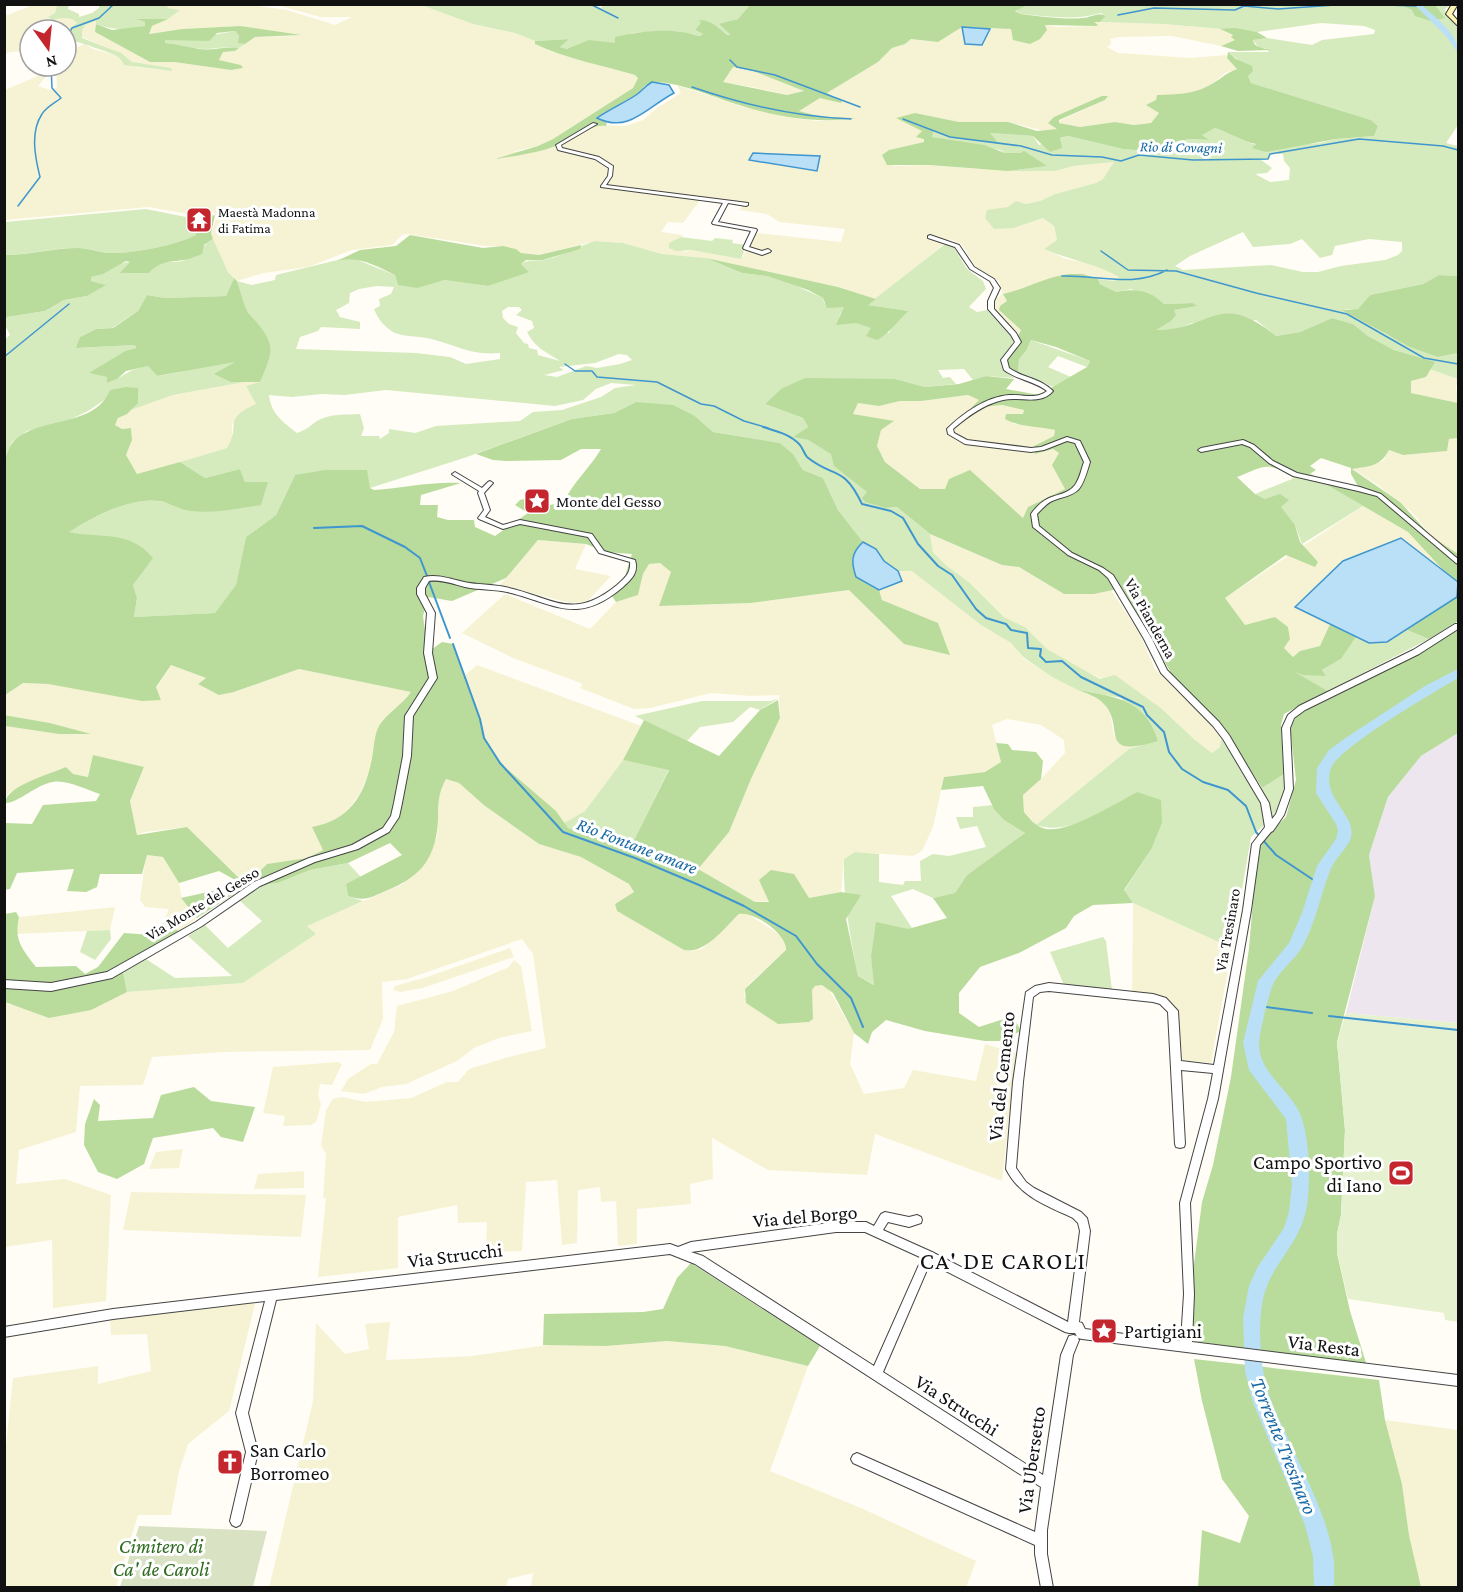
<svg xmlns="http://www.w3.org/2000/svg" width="1463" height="1592" viewBox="0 0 1463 1592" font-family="'Crimson Pro',serif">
<rect width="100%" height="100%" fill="#fffdf5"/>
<path fill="#eee6ef" d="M1458,733V1023L1346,1013L1375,896L1369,855L1388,797L1421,756Z"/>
<path fill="#f6f3d4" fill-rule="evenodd" d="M213,4L251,5L287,10L335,25L352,17H320L277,5H421L473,24L515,33L535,41V44L550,51L582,61L596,63L635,75L638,78L633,88L553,139L538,146L512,152L546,149L562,145L598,125L626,126L643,120L657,108L681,93L677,85L740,106L794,118L817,121L851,119L822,117L798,111L820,98L842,100L827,93L878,62L892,48L905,44L911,39L938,42L962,27L965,44L989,34L990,29L1046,25L1057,27L1095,26L1093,22H1100L1163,24L1220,29L1234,36L1236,40L1221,46L1172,36L1119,37L1110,39L1111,44L1107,47L1118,53L1162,56L1190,58L1226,55L1237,69L1225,73L1211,85L1197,91L1183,95L1173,94L1157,100L1150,108L1157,110L1159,113L1151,123L1134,125L1115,122L1080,127L1059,123V121L1105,100L1107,96L1054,117L1057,129L1045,131L1008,122H959L915,113L899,119L913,124L922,131L924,139V142L889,150L882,155L895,166L929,165L979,169L1056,171L1073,166L1115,162L1103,179L1096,183L1055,194L1040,201L1026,204L1016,201L1014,228L1043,218L1054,226L1057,240L1044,249L1066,259L1098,265L1119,277L1114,281L1083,274L1030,285L1021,290L1003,294L1008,301L1000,306L1021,330L1019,335L995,309L994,302L1002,294L999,281L976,267L962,245L950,239L876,299L838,287L706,258L662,254L623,243L595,241L539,255L521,253L516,249L503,246H486L407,234L402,235L392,245L352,250L308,267L264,273L237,281L228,272L215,246L211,233L216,219L214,212L188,214L149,207L5,220V90L47,72L45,78L38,86L50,90L57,88L56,66H66V52L85,44L93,49L118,56L122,62L136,67L171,71L132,62L120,53L82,37V31L84,25L97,21L95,32L150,62H174L231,70L243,68L241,65L219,60L223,52L235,51L255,37L297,36L240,26L182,29L148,34L152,26L168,19L179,10L168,8L167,5ZM701,199L744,204L739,210L767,214L779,222L845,229L841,242L757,233L741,259L691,250L685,252L670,243L678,241L683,235L661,232L668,222L683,223Z
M33,5H57L55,13L49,17L53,20L63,17L74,19L78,23L66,31L30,30V50L5,53V16Z
M733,67L753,71L804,91L787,95L752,87L722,82Z
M1429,369L1458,379L1456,388L1458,403L1410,393L1411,381L1426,377Z
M250,381L260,382L257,405L232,424V440L227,448L137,475L126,455L132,440L131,428L122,429L115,425L118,418L131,410L173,395Z
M968,395L980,400L972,407L1002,405L1024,410L1023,414H1007L1014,424L1035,425L1055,430L1054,436L1035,453L1053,449L1060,453L1065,489L1028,507L1023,518L970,471L945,489H920L885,462L877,446L881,430L893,422L853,414L858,403L879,406L900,401H921Z
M1458,438V554L1431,536L1414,514L1378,485L1351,468L1368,467L1383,461L1389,450L1403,455L1447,451L1449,439Z
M1363,506L1408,532L1440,564L1443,570L1401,538L1295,607L1330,624L1320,646L1300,651L1293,657L1284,648L1290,639L1288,627L1275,617L1245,625L1225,598Z
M930,534L1002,565L1019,567L1064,594L1111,590L1139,632L1155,669L1212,725L1221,738L1220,747L1212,753L1195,740L1162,709L1080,668L1047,649L1025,627L1004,617L970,583L947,566L933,552Z
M538,540L586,544L575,569L611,576L588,601L584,602L570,603L500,585Z
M660,563L671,572L660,606L751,603L850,590L904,644L949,654L937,623L882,600L879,590L902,581L898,571L912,570L981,625L1011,643L1023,658L1052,677L1102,701L1110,712L1114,736L1120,743L1135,747L1129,749L1036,825L1024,812L1023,795L1040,780L1065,753L1064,740L1041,725L1007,719L992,725L1001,762L985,772L944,777L933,827L922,851L913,856L855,852L844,859L841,892L809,898L755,902L697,869L729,832L751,779L780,718L779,695L751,696L711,693L650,708L634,709L580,688L583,684L513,658L462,633L505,594L590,629L616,602L638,595L643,574L649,564Z
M171,665L206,678L199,683L235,692L299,669L412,692L378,728L369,773L360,793L346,813L328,824L323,850L307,858L267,864L246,886L187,827L145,832L137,835L130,801L144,768L88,777L73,774L66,767L9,793L5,799V726L59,734H88L50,723L5,715V695L23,683L48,684L161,699L156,688Z
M477,665L641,726L623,760L585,811L564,823L556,811L500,763L484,738L464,676Z
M446,779L459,783L485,806L539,844L581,857L629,884L634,892L615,904L617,911L684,950L691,951L702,949L739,914L746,913L779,934L784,940L786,950L749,984L745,989L744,997L800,1022H809L812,990L815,986L822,985L828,988L854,1033L850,1064L864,1094L904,1088L913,1070L976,1081L985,1044L1016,1053L1002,1181L875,1134L867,1175L768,1170L712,1138L713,1179L690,1184L691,1204L637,1209V1244L618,1246L616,1201L601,1202L600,1187L578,1190L577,1243L562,1245L557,1180L526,1182L522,1251L486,1252L487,1222L458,1223L457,1205L398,1217V1268L318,1277L326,1198H323L326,1154L321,1146L326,1110L333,1099L342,1097L366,1102L411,1098L447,1082H458L469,1069L505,1058L546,1048L533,954L522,939L407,979L382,982L383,1019L370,1050L223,1052L152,1057L143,1085L80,1086L76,1132L19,1150L16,1184L65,1179L111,1195L106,1301L53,1308L52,1240L5,1247V1002L11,1005L124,992L243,983L316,934L306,926L403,884L437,838L439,792Z
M146,855L163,857L179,883L182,900L197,918L179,931L163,923L169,909L145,907L140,900Z
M1133,903L1232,948L1211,1063L1179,1060V1017L1175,1007L1164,997L1156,994L1132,992Z
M115,907L110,930L15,934L19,917Z
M510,948L514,957L423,988L400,992L393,990L395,986L427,977Z
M514,960L521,966L532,1031L499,1038L474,1048L457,1061L406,1084L382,1087L364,1094L341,1091L348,1079L371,1064H377L394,1032L397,1006L453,991L509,967Z
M338,1062L342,1064L332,1085L320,1084L318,1095L321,1104L316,1122L311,1125L283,1126L285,1116L263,1113L273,1067Z
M183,1149L179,1168L149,1169L156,1152Z
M304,1171V1188L254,1189L258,1174Z
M131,1192L306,1195L301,1237L123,1230Z
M256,1300L229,1411L188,1444L179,1472L171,1515H138L116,1587L5,1588L4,1465L13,1378L98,1366V1384L151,1371L147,1334L111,1335L110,1317Z
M390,1322L386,1360L472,1356L554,1344L606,1346L667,1341L725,1346L808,1366L770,1471L861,1508L976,1561L966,1588L531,1587L533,1573L508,1579L506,1587L269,1588L313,1401L316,1323L345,1354L369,1349L365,1324Z
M1385,1420L1458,1430V1587H1421L1409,1535L1402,1484Z"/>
<path fill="#d5ebbd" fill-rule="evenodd" d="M583,4L601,8L604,4L751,5L738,19L720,25L732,35H727C720,28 710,19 700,21L702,23L695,30L703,34L700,36L684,32L665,31L632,33L616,43L567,49L560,47L568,39L535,41L515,33L473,24L421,5Z
M1030,4H1402L1434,18H1444L1435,5H1450L1445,9L1446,14L1458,28V125L1446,143L1458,146V276L1439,275L1423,284L1370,295L1358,309H1344L1387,335L1438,357L1458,353V379L1429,369L1434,362L1394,350L1368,336L1353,324L1332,318L1300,332L1276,336L1256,320L1192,323L1175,330H1154L1174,310L1196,306L1193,303L1164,304L1131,289L1116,292L1100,284L1098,279L1114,281L1119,277C1095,263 1069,260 1044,249L1057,240L1054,226L1043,218L1014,228L994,229L985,218L987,210L1008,207L1016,201L1026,204L1040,201L1055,194L1096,183L1103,179L1114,162L1073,166L1056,171H1008L1046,166L1021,153H1005L1000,150L931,137L932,131L950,137L998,144L989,133L1033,136L1039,145L1068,136L1123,149L1156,152L1171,143L1189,139L1208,140L1201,135L1215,128C1230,133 1241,141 1257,145L1253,148L1320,143L1336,139L1374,136L1378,126L1371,120L1251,83L1242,63L1228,52H1269L1266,48H1259L1253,40L1267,38L1312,45L1322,40L1374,34L1375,30L1364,26L1321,23L1257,32L1163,24L1100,22L1106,16L1101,13C1074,21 1047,16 1020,14L1015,10ZM1270,154H1283L1284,161L1290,168L1289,180L1270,182L1255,174L1267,173L1272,168L1261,160L1268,159ZM1243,232L1253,247L1290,244L1302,239L1320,258L1332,255L1335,246L1369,239L1402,242V251L1398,255L1385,260L1341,266L1318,272H1303L1271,265L1183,270L1175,266L1190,256Z
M57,5H69L68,9L79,14V17L92,13L99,8V5H167L168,8L180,10L168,19L138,20L146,22L145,26C127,31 113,30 96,24V21L85,25L82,31V38L121,53L132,62L171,68L172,71L124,65C122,62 121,59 118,57C116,54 70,39 66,39V31L77,23C71,16 62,18 53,20L48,17L55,13Z
M235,31L239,36V42L245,44L239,48C226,46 216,49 204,49C195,49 176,44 165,43V40H185Z
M146,209L186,217L215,215L196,225V235C173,246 141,252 115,253C103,254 91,248 78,248C56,247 29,255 5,255V222Z
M681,237L712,241L715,238L733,240L732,243L746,245L741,259L691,250L676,251L669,248V243Z
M213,239L228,272L234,278L226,296L165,298L147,295L138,311L112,328L96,329L80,337L77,348L135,345L136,348L125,351L90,373L108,377L107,383C124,377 128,369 148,366L157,376C184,373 211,362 238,362L231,382L250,381L173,395L131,410L138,402V388L107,398L88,411L67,421L27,431L12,442L5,462L4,340L10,335L5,325L7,317L45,311L64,300L87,296L105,285L91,281V277C104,274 118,261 131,262L121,273H149C166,254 168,266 185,260C194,257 204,245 213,239Z
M595,241L623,243L662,254L706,258L742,273L767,276L794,285L823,298L824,303L845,307L839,316L889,333L894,324L909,311L867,305L945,244L953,246L967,269L983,281L986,289L969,307L977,312L987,310L1014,340L1001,365L1005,372L1015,378L986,376L973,380L964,369L938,370L943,378L950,377L956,384L925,387L895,379H830L780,390L765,404L803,418L808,427L794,437L808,440L832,454L852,479L886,508L897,507L930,534L933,552L947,566L970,583L1004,617L1025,627L1047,649L1100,679L1115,675L1162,709L1195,740L1212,753L1220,747L1221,738L1253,791L1262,788L1284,774V791L1278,808L1273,817L1251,837L1232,948L1133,903L1124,891L1152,848L1162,823L1137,792C1108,807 1069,837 1036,825L1129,749L1158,740L1121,698L1078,690L1052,677L1023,657L1011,643L981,625L912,571H898L884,561L876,549L863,542L838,510L823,478L803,470L793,454L780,443L713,432L695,416L636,402L614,413L572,419L464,458L370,488L295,475L276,515L246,537L236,586L215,613L134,617L137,598L133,585L152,557L67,533C92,518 129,497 159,501C170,503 181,508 191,511L245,482L240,469L205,478L180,462L227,448C242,424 221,420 256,404L246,386L260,382C275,350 274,342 251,316C244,309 241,291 237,281L252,285L275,280L276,275L350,257L395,275L398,285L444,280L488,286L528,271L521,264C528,259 535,261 544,260C563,256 578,246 595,241ZM377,286L394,287L391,294L379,299L380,306L374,309C378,319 385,328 395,333C406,337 416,336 427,338C455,344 470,356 500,353V359L466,364L450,357L416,353L296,349L300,337L318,331L321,327L360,329V322L340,317L336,310L349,303L350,293L359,289ZM508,307H519L522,310L516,315L532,321L534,328L527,332C535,348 546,352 560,361L538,355L537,350L529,348L528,344L524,343L516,333L518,327L509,324L503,318L502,311ZM619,354L627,355L632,360L620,364L597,368L586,366L557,377L544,375L564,370L559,367L595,363ZM611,383L636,385L615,388L601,397L562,410L533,412L520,421L436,426L415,433L389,429V433L380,439L379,436H361L364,428L360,414C346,415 330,413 317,421C310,426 306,430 297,433C283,422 271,414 269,395L292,397L322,394L345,395L386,390L555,406L583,400L596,389Z
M1031,340L1090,361L1087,367L1058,356L1048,367L1071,377L1054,387L1018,373L1019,358L1026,351Z
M1311,473L1320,481L1363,506L1302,544L1295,525L1280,507L1288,500L1265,499L1255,494L1292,479L1293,477Z
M1407,630L1429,639L1328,691L1283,666L1325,675L1322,670L1341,659L1356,637C1378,648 1387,642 1407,630Z
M779,698L760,710L750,707L733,722L700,727L687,741L635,716L702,701H771Z
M623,760L669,769L633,842L616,843L568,828L564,823L585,811Z
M993,805L1004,820L1025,833L967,875L955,893L933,898L913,889L891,896L912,928L871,957L875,985L858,976C850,936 843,899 844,859L855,852L879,854V882L903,885L905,881H921L920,861L933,854L949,856L986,847L977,826L960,829L956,817H973V807Z
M348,863L361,877L346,884L348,896L363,901L307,926L316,934L243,983L127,992L123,972L146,959L175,978L232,976L188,936L205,925L228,948L262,921L240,901L262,884L278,883L310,870Z
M110,930L111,939L95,960L80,952L87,931Z
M1103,937L1106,941L1112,990L1064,985L1050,952Z"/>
<path fill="#b9dc9c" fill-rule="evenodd" d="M751,4H1030L1015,11L1020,14C1040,16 1062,20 1083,18C1092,17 1098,12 1106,16L1100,22H1094L1098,25L1096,26L1045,25L1047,30L1040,39L1030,44L1013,40L1011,29L962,27L938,42L911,39L905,44L892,48L878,62L827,93L842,101L841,103L820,98L799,111L822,117L856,118C816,124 777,117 739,105C718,99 670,78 651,83C643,85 642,91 637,94C625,103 610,109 598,118L607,123L606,126C595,124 586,131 576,137C551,151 523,155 495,159L538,146L553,139L633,88L638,78L635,75C602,65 566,59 535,44V41L569,39L560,47L567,49L589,40L615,43V37C636,32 661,29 682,32C688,32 693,35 700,36L703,34L695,30L701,23L699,20C710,19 720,28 727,35H731L719,24L738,19ZM733,67L753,71L804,91L787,95L723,82Z
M1402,5H1435L1445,18L1431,21L1415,16L1412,10Z
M136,19H168L152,26L149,34L182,29L240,26L301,35L255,37L245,44L238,43L239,36L235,31L217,33L209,41L165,40V43C177,44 188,47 199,49C212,51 225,46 239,48L235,51L223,52L219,60L241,65L243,68L231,70L174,62H150L95,32L96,24L112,30L145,26V22Z
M1235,28L1257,32L1267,38L1253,40C1255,49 1263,47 1270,50L1238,51L1221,46L1235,40L1231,37L1233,35L1220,29Z
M1228,52L1236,59L1252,66L1253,71L1248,76L1251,83L1371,120L1378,126L1374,136L1336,139L1266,152L1252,148L1256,144C1241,141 1230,133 1215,128L1202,135L1209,140L1189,139L1171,143L1157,152L1123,149L1068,136L1060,138L1062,148L1050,152L1033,136L990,133L999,144L950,137L933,131L932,137L984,145L1005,153H1021L1024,151L1047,166L1008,171L929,165H887L882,155L889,150L924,142V139L916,137L922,131L896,118L915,113L959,122H1008L1037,131L1057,129L1048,123L1054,117L1102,96H1108L1105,100L1059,120V123L1080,127L1115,122L1134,125L1151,123L1159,113L1146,105L1156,100L1157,95C1176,94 1191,95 1208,86C1219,81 1225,73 1237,69L1227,58Z
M215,215L211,233L213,239L204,245L202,254C196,256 190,259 184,260C168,262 160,261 149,273H120L130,262L126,261L103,274L91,277V281L106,285L87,296L64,300L45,311L7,317L5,322V255C29,255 54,248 78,248C90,248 102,254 115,253C140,252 173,246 196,235V225Z
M410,235L483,248L503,246L516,249L521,253L539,255L581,245L580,249L543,260H526L521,264L529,272L488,286L444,280L417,288L398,285L395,275C376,266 358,255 337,261L360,250L396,246Z
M706,258L838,287L876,299L868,305L909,311C897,321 890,333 877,340L866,336L871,328L856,323L836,325L844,307L827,308L823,298L808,290L767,276L742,273Z
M1069,274H1083L1098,279L1100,284L1116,292C1135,288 1150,290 1164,304L1193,303L1197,306L1174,310L1176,315L1171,321L1156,330C1213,330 1218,289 1276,336L1300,332L1332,318L1353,324L1368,336L1394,350L1435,362L1426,377L1411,381V393L1458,403V438L1449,439L1447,451L1403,455L1389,450C1380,467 1370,466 1352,469L1400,502L1431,536L1458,554V582L1445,572L1408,532L1320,481L1359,488L1351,474V468L1321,458L1310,466L1316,470C1293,486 1284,465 1265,467C1256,468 1246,474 1237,477L1255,494L1265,499L1280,494L1289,500L1281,507L1295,525L1300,542L1318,562L1315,567L1286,555L1225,598L1245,625L1275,617L1288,627L1290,639L1284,648L1293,657L1300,651L1320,646L1330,624L1356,637L1341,659L1322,670L1326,676L1303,675L1293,671L1328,691L1284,714L1281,725L1284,774L1262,788L1221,724L1171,673L1122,588L1094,594H1064L1019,567L1002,565L930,534L897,507L886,508L865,502L862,498L867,492L834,466L831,454L808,440L793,437L808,427L803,418L765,404L781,389L805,378L895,379L925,387L959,384L986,376L1014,379L1006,389L1039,395L1087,367L1090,361L1056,347L1031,340L1026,351L1019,359L1018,373L1025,377L1015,375L1004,363L1021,330L999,310L1000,306L1007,301L1003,294C1026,289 1045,277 1069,274ZM968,395L979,400L971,408L1002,405L1024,410L1023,414H1006L1005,419C1019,427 1038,426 1055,430L1054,436L1034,446L1035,454L1053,449L1059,453L1052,465L1065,489L1028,507L1023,518L970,470L949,479L945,489H920L885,462L877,446L881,430L894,421L853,414L858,403L879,406L900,401H921Z
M1439,275L1458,276V353L1438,357L1410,347L1342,310L1358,309L1370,295L1423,284Z
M234,278L237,281C241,291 244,309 251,316C275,342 275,350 260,382H231L214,374L235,362L157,376L148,366L126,371L117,379L107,383V377L89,373L125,351L136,348L135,345L76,348L80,337L96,329L113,328L138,311L147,295L165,298L226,296Z
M126,387L138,388V403L127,414L118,418L115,425L122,429L131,428L132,440L126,455L137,474L180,462L205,478L240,469L245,482H268L261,505C238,508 214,514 191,511C180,510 170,503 160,501C130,497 93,517 69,532C100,539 129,529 153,558L133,585L137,598L134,617L215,613L236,585L246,537L276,515L295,475L325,470H367L370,488L374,490C403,488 432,481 461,483L421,495L420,505H438L437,517L448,520H474L475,527L495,536L528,513L515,505L520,500L532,497L550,505L564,502C573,482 590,468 601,449H581L561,460L506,461L493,460L476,454L572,419L614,413L636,402L673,405L695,416L713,432L780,443L793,454L803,470L823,478L838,510L863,542C851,553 851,562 856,577L879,590L882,600L938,623L950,655L904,644L849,590L751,603L659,606L671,572L660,563L649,564L643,574L638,595L616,602L612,596L625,576L632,554L606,552L586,544L538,540L506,578L452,601L428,597L423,616L428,652L442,642L453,644L480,719L484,738L500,763L556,811L568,828L616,843L633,842L669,770L623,760L644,720L719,756L760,710L778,700L780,718L751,779L729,832L698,869L755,902H769L759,880L771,870L794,874L809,898L841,892L861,895L846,919L858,976L874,985L871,957L876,922L908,929L947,918L933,898L955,893L967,875L1025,833L1004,820L994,809L983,786L941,790L944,777L985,772L1001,762L996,743L1008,744L1012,750L1036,752L1043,761L1041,779L1023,795L1024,812C1030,819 1036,827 1046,829C1069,833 1116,803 1137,792L1161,800L1162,823L1152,848L1124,890L1133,903L1093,905L1074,916L1066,928L1019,953L980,967L959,993V1013L979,1027L1013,1016L1021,1031L1000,1041H985L925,1031L886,1020L872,1032L868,1044L854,1033L833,993L822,985L815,986L812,990L813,1019L809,1022L778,1024L746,1003L745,989L786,950C787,934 754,911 739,914C724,928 706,954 684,950L617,911L615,904L634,892L629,884L581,857L539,844L485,806L459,783L446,779C438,793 438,804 438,820C436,857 422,876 388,890C371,897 366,902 348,896L346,884L402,855L390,843L348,863L310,870L278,883L246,886L219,871L179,883L163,857L147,855L142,874H100L97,887L86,892L67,891L74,869L17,873L10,889L5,890V823L32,824L43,805L96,801L100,794C87,790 66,779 53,782C37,784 17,804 5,803C7,785 51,774 66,767L73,774L88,777L93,755L144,767L130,801L137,835L187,827L246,885L267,864L307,858L323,850L312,827C350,820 365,795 372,758C374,749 374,735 379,726C387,713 402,705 411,692L299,669L234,692L219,695L198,684L206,678L171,665L156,687L161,700L142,701L48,684L23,683L5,695L4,462C7,455 9,446 14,441C39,416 95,428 110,390Z
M1458,596V621L1429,639L1407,630Z
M1458,629V733L1421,756L1388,797L1369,855L1375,896L1337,1042L1345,1130L1341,1215L1337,1234V1253L1350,1311L1367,1366L1193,1341V1272L1202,1202L1213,1165L1231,1077L1249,948L1257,854L1266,836L1286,817L1296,780L1290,727L1297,715L1417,655Z
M1078,690C1116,697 1145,699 1158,741C1095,760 1127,726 1103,703C1097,697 1086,693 1078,690Z
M4,715L50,723L91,734H59L5,726Z
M235,886L237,892L197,918L181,898Z
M16,912L19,917C14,940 21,948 36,967L76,966L85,974L98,967L124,933L152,935L163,923L179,931L112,970L123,972L127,992L91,1010L49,1018L5,1002V914Z
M194,1087L211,1101L255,1107L243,1142L221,1137L213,1128L153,1138L144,1164L117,1179L98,1172L84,1145L85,1124L94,1099L100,1105L98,1121L153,1118L161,1095Z
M691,1263L820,1346L808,1366L725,1346L667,1341L606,1346L543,1345L544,1314L643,1312L663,1309L677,1278Z
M1194,1359L1379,1380L1385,1420L1402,1484L1409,1535L1421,1587H1198L1202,1530L1240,1543L1249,1516L1222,1479L1202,1401Z"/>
<path fill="#d9e3c4" d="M139,1526L267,1531L253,1587H120Z"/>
<path fill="#e6f2cf" d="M1346,1013L1458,1023V1322L1445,1320L1444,1313L1348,1299L1337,1253V1234L1341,1215L1345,1130L1337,1042Z"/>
<path fill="#b9e0f7" stroke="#3f96cf" stroke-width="1.5" d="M962,27L990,29L982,45L965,44Z
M652,82L669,85L674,93C647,107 629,134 597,118C610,109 624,103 636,95C642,91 645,86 652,82Z
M753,153L820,156L817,171L749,160Z
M1401,538L1458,582L1457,597L1387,642L1369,643L1295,607L1343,561Z
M863,542L876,549L884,561L898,571L902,581L879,590L856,577C851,562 851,553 863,542Z"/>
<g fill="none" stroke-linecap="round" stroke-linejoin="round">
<path stroke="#3f96cf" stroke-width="1.5" d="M590,4L618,18
M1350,4L1418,6
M1118,15L1154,8L1235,10L1244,6L1278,9L1349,4
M66,40L72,28L99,18L112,6L105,4
M730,60L737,67L775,75L860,107
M692,87C744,105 796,117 851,119
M903,119L950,137L1021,146L1052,155L1102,157L1121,161L1139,155L1193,160L1268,159L1270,154L1359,139L1443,146L1458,150
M18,206L40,177C35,157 30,132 42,114C46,107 55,103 61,98L52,88L51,66
M1101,251L1128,270L1176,271L1256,293L1347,314L1424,358L1458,364
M1062,276C1098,275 1133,288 1167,270
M4,357L69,304
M565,364L575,371H592L597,377L657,382L701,404L714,406L744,421L768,428"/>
<path stroke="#3f96cf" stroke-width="2" d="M763,427C776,431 790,434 800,445C803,449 804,453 807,457C834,479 843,464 862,504L891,511L903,518L918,544L938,566L952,575L976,609L986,618L1006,624L1011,630L1027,633L1028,648L1041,649L1040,656L1046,662L1062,661L1081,677L1143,707L1147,715L1164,732L1169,752L1182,769L1203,782L1228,790L1246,806L1256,832L1276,855L1318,883
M314,528L362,526L405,547L420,558L427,576
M429,582L450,638
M453,644L480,719L484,738L500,763L563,832L635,858L699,885L744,906L796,936L817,964L851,998L863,1027
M1259,1006L1312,1013
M1329,1016L1458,1030"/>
<path fill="#b9e0f7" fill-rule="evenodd" d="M1414,4H1421C1433,16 1458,33 1458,51L1456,50L1446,36Z
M1458,669V678C1436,691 1338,748 1331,768C1320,800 1360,816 1350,840C1345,851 1334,859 1330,871C1320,896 1315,926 1301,949C1293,961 1281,970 1274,982C1270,989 1259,1034 1259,1043C1258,1074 1293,1091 1302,1119C1309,1142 1310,1173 1308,1197C1305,1233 1287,1248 1271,1277C1257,1303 1259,1341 1263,1370C1266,1393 1276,1413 1286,1434C1303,1473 1327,1514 1333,1556C1335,1566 1334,1577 1334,1588H1314L1313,1556L1305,1525L1252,1400L1245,1371L1243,1318L1249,1286L1257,1268L1284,1228L1289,1212L1292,1185L1286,1119L1249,1070L1243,1043L1258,981L1289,943L1302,913L1317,866L1336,839L1338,830L1336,824L1316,793L1317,768L1329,750L1347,737L1425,686Z"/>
<defs>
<path id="street" d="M593,123L597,124L561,145L562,148L599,157L613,166L612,176L606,185L748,203V205L746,206L728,203L718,222L756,229L757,230L749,247L762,251L768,249L771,251L770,252L762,255L744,249L743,248L751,231L713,224L712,223L723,203L601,187V186L608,176L609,168L595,159L558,150L556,145Z
M930,235L959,245L974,267L994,279L1000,288L994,301V309L1016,333L1021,342L1007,360L1009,368C1023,378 1041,378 1053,391C1040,406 1020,396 1003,400C984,404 967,417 953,429L954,433L967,440L1031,448L1041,447L1067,437L1080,441L1090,462C1087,471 1085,481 1079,489C1071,497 1061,497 1052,501C1046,504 1042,509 1037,514L1039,526L1072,553L1103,568L1113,575L1152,639L1167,670L1219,722L1229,735L1269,803L1272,819L1276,814L1285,789L1282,728L1288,715L1299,706L1413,650L1455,624H1458V629L1419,654L1305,710L1294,718L1290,728L1293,789L1284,815L1273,831L1271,832L1260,845L1251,910L1218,1099L1190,1203L1194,1294L1192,1342L1458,1375V1386L1082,1339L1078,1338L1075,1333H1069L1065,1332L930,1263L883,1372L1043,1475L1061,1355L1069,1336L1073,1335L1077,1336L1079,1340L1073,1355L1047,1530V1554L1053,1588H1041L1035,1554V1545L853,1463L851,1459L853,1455L857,1453L1035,1532L1041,1487L1018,1473L695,1264L670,1254L276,1300L248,1413L258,1452L242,1521L240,1525L236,1527L232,1525L230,1521L246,1452L236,1413L265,1301L113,1319L4,1337V1327L113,1309L670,1244L678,1247L691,1242L836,1222H866L874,1226L881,1214L885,1212L909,1217L917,1215L921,1217L922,1220L921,1223L909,1227L888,1222L883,1230L932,1252L1068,1322L1080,1231L1078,1223L1073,1218C1047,1206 1020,1197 1006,1169L1013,1082L1026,992L1035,986L1049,983L1153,994L1166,998L1178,1011L1181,1061L1214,1065L1243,910L1252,844L1265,827L1261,803L1223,739L1213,726L1161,673L1144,639L1108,578L1099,570L1068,555L1033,527L1031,514C1036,507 1041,502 1049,498C1058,494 1068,494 1075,485C1080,478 1081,470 1084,462L1075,443L1067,441L1044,450L1031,452L965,444L948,434L947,429C963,413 986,397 1009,395C1022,394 1036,400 1047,391C1034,381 1017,380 1004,370L1001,360L1015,342L1011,335L988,309V301L994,288L990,281L970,269L955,247L928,238V236ZM1049,991L1153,1002L1160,1004L1168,1012L1175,1144L1176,1147L1180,1148L1184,1147L1185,1144L1181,1070L1213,1073L1208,1099L1180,1203L1184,1294L1181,1341L1085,1329L1082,1323L1079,1322L1090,1231L1087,1218L1081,1212L1034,1188L1026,1182L1016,1168L1023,1082L1033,997L1040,992ZM836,1232H865L922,1258L874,1366L703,1256L691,1252Z
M1243,440L1254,445L1273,461L1297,473L1360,487L1381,494L1458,559V564L1456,563L1377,496L1358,491L1293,476L1269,463L1250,447L1242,444L1201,452L1198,450L1201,448Z
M455,472L482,488L488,482L490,481L493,483L484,493L490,510L485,517L503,525L520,520L592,534L604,551L635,560C639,572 632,579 623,587C577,626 556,604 507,592C493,589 479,590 465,587C453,584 441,579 429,581L425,588V594L435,613L432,653L437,678L413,716L411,756L402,803L399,817L389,832L358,849L315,862L260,886L202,926L112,978L51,991L4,988V980L51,983L107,972L196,922L254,882L309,858L352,845L383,828L391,816L394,803L403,756L405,716L429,678L424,653L427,613L417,594V588L424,577C438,574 450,579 464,582C478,585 492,584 505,587C553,597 572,622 617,585C625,578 631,573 630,562L599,553L588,537L520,524L503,529L479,519L478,518L484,510L478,493L479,491L453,475L452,474Z"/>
<path id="secondary" d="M1452,4H1458L1452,14L1458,21V26L1446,14Z"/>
</defs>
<use href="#street" stroke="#444" stroke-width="2"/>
<use href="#secondary" stroke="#333" stroke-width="2"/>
<use href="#street" fill="#fff" fill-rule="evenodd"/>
<use href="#secondary" fill="#fff6b0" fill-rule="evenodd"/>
</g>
<defs>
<symbol id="temple-square" viewBox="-11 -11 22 22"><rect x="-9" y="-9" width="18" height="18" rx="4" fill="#c4262e" stroke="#fff"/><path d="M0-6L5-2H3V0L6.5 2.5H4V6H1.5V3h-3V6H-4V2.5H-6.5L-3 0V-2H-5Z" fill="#fff"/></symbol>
<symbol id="sight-square" viewBox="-11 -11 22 22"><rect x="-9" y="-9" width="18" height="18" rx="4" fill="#c4262e" stroke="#fff"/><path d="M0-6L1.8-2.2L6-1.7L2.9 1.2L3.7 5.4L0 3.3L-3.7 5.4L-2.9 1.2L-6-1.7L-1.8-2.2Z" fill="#fff"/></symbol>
<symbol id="stadium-square" viewBox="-11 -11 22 22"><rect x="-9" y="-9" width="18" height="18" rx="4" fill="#c4262e" stroke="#fff"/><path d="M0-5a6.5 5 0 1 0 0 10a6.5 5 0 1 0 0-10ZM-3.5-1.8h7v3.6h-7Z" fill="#fff"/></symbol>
<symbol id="church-square" viewBox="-11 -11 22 22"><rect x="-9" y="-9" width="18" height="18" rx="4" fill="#c4262e" stroke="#fff"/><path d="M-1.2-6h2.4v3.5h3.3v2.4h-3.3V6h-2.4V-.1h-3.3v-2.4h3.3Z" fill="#fff"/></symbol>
</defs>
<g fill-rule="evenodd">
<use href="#temple-square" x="184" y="205" width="30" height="30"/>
<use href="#sight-square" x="522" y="486" width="30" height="30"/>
<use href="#stadium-square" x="1386" y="1158" width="30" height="30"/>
<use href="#sight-square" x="1089" y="1316" width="30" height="30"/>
<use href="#church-square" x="215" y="1447" width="30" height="30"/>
</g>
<g text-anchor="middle" stroke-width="6" stroke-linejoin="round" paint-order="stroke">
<g font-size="14" fill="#111" stroke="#fff" text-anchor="start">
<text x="218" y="217">Maestà Madonna<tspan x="218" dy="16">di Fatima</tspan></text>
</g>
<g font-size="15" font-style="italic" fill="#1768a6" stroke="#fff">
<text transform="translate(1181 147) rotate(1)" y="5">Rio di Covagni</text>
</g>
<g font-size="16" fill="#111" stroke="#fff" text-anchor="start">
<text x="556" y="507">Monte del Gesso</text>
</g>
<g font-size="16" fill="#111" stroke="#fff">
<text transform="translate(1151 618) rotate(61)" y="6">Via Pianderna</text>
<text transform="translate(202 903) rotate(-31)" y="6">Via Monte del Gesso</text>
<text transform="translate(1227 930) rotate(-80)" y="6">Via Tresinaro</text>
</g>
<g font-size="18" font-style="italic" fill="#1768a6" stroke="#fff">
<text transform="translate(637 846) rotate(21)" y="6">Rio Fontane amare</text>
</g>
<g font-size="20" fill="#111" stroke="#fff">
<text transform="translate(1001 1076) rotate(-84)" y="7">Via del Cemento</text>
<text transform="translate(805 1216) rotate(-5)" y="7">Via del Borgo</text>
<text transform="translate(455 1255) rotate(-7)" y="7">Via Strucchi</text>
<text transform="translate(1324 1345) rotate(7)" y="7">Via Resta</text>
<text transform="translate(957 1405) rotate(33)" y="7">Via Strucchi</text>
<text transform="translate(1031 1460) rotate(-82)" y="7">Via Ubersetto</text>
</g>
<g font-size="20" fill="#111" stroke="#fff" text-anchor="start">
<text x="1382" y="1169" text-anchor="end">Campo Sportivo<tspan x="1382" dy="23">di Iano</tspan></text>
<text x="1124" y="1338">Partigiani</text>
<text x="250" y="1457">San Carlo<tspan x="250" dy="23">Borromeo</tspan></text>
</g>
<g font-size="20" font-style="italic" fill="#2f6b1f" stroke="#fff">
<text x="161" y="1553">Cimitero di<tspan x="161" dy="23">Ca' de Caroli</tspan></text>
</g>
<g font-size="21" font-style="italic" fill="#1768a6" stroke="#fff">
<text transform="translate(1284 1446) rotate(68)" y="7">Torrente Tresinaro</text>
</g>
<g font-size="24" letter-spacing="1.5" fill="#111" stroke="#fff">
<text x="1003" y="1269">CA' DE CAROLI</text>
</g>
</g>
<rect width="1463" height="1592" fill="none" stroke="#111111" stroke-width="12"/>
<g transform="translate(48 48) rotate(165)"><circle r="28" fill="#ffffff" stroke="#a0a0a0" stroke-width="1.5"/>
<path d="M0-4.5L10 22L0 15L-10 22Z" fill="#c4262e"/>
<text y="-9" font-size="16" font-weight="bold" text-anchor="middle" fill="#111111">N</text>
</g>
</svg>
